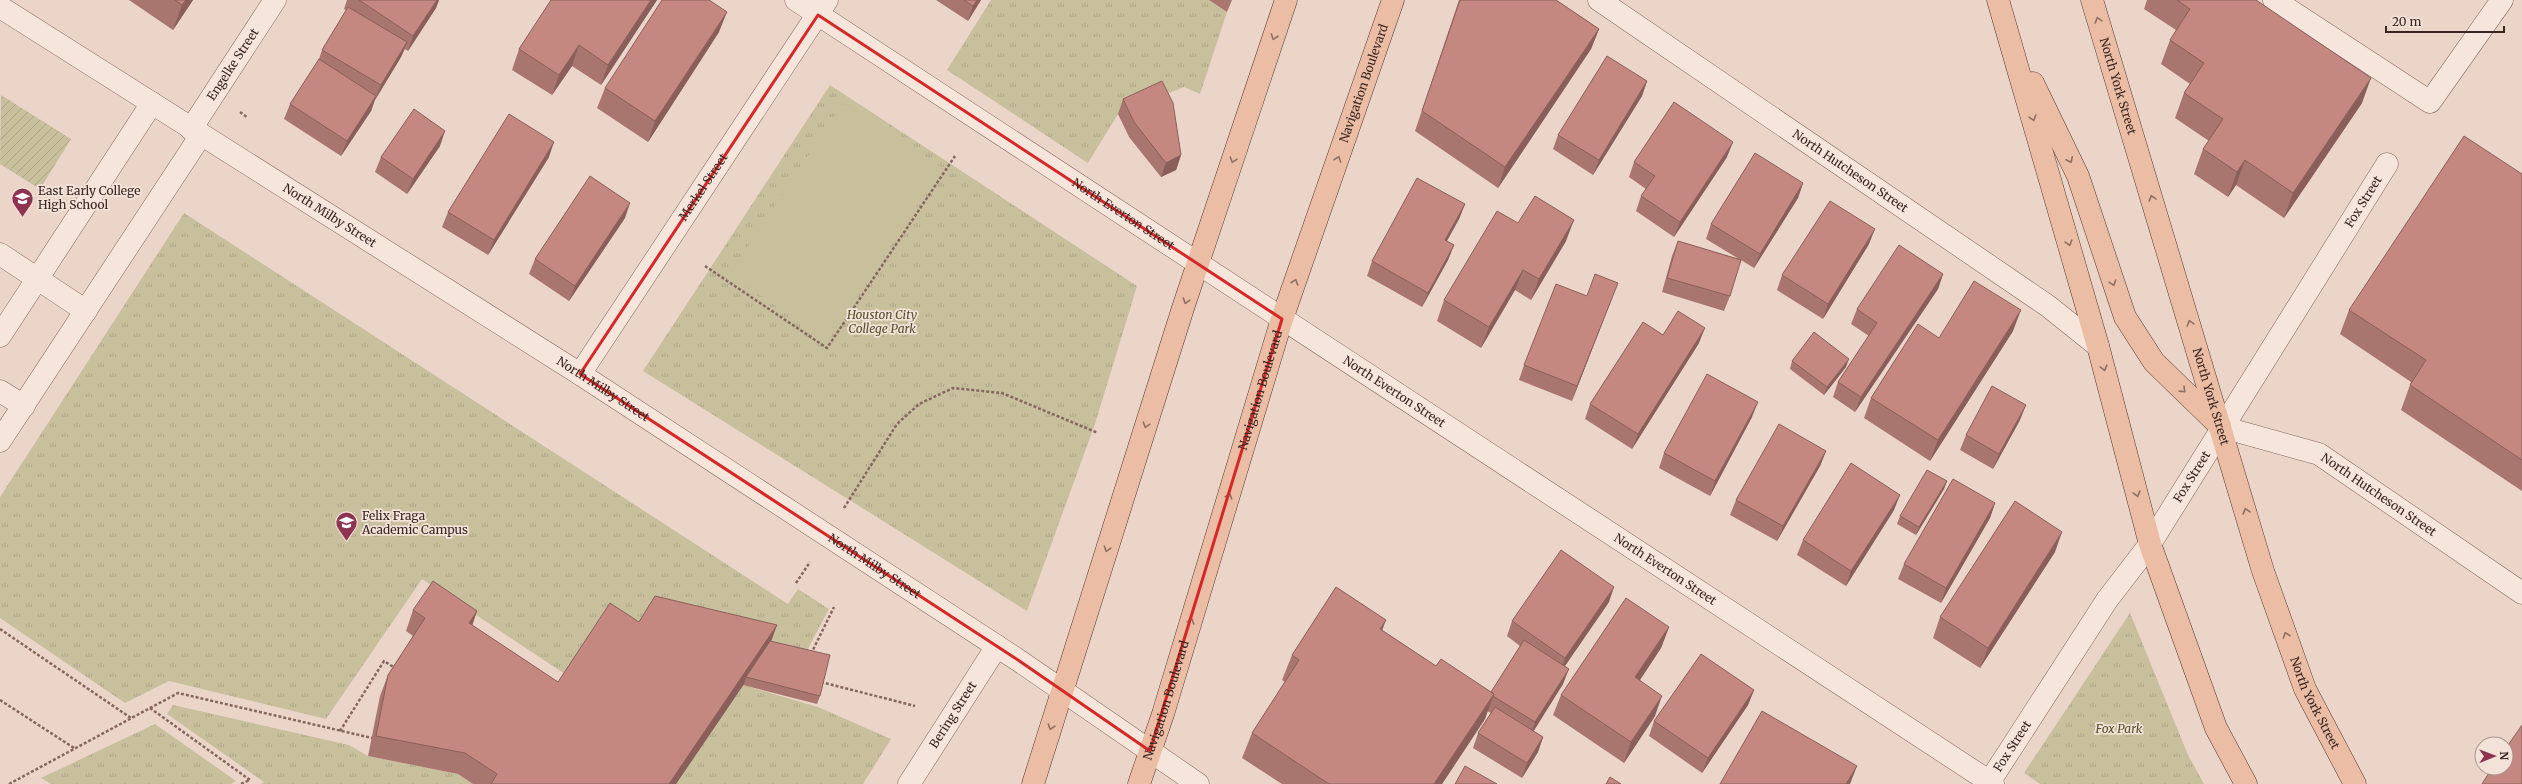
<svg xmlns="http://www.w3.org/2000/svg" width="2522" height="784" viewBox="0 0 2522 784" font-family="Merriweather,serif">
<defs>
<pattern id="grass-tufts" width="24" height="20" patternUnits="userSpaceOnUse"><rect width="24" height="20" fill="#c8bf9d"/><path d="M3 7l-1-3M5 7V3M7 7l1-3M15 17l-1-3M17 17v-4M19 17l1-3" fill="none" stroke="#aca487"/></pattern>
<pattern id="garden-furrows" width="10" height="10" patternUnits="userSpaceOnUse"><rect width="10" height="10" fill="#c8bf9d"/><path d="M-1 1l2-2M0 10L10 0M9 11l2-2" fill="none" stroke="#aca487"/></pattern>
</defs>
<rect width="100%" height="100%" fill="#ebd5c8"/>
<path fill="url(#grass-tufts)" d="M991,0H1209L1227,12L1200,94L1184,87L1118,114L1088,163L947,70Z
M830,85L1137,286L1095,424L1027,611L643,371Z
M184,213L788,604L798,589L829,609L803,658L568,676L422,579L326,719L169,681L125,703L0,618V497Z
M2130,613L2188,755L2204,784H2040L2024,773Z
M743,685L818,707L891,739L863,784H676Z
M173,705L349,745L368,756L458,774L473,784H261L264,782L167,714Z
M155,724L236,781L231,784H51L41,778Z"/>
<path fill="url(#garden-furrows)" d="M1,95L71,139L40,189L0,164Z"/>
<path fill="#c8bf9d" d="M844,102L942,168L828,340L729,275Z"/>
<g fill="none" stroke-linecap="round" stroke-linejoin="round">
<defs>
<g id="minor">
<path id="s1" d="M796,0L1993,784"/>
<path id="s2" d="M1599,0L2048,306L2098,346"/>
<path d="M2274,0L2430,102L2502,0"/>
<path id="s3" d="M0,7L580,374L1018,660L1198,784"/>
<path id="s4" d="M191,129L275,0"/>
<path d="M0,254L86,311"/>
<path d="M0,336L152,103"/>
<path id="s5" d="M580,374L827,0"/>
<path d="M0,391L24,406"/>
<path id="s6" d="M2222,427L2319,454L2522,593"/>
<path d="M0,441L201,135"/>
<path id="s7" d="M909,784L997,646"/>
<path id="s8" d="M1988,784L2107,600L2150,544L2387,164"/>
</g>
<g id="major">
<path d="M1998,0L2098,346L2150,544L2216,728L2246,784"/>
<path id="s9" d="M2092,0L2263,571L2305,689L2355,784"/>
<path d="M2033,83L2078,176L2125,317L2154,362L2220,426"/>
<path d="M1033,784L1183,308L1286,0"/>
<path id="s10" d="M1139,784L1163,714L1282,319L1393,0"/>
</g>
</defs>
<use href="#minor" stroke="#85675f" stroke-width="23"/>
<use href="#major" stroke="#533732" stroke-width="23"/>
<path stroke="#85675f" stroke-width="2.5" stroke-dasharray="3 2" stroke-linecap="butt" d="M240,112L248,118
M705,266L827,348L955,156
M844,508L897,424L919,404L953,388L1002,393L1098,433
M796,583L810,562
M0,629L131,718
M811,654L834,607
M821,682L915,706
M0,700L74,748
M150,708L250,780L241,784
M340,731L384,661L395,668
M9,784L178,693L372,738"/>
<use href="#minor" stroke="#f6e5db" stroke-width="22"/>
<use href="#major" stroke="#eabda4" stroke-width="22"/>
</g>
<path fill="#a9756f" d="M129,0H193L173,30Z
M347,0H439L436,8L408,51L405,49L401,57L375,100L371,111L341,156L284,119L290,104L319,59L322,50L346,10L344,9Z
M657,0L601,85L572,66L552,95L512,70L519,49Z
M936,0H981L968,21Z
M1209,0H1232L1227,12Z
M1459,0H1556L1599,29L1591,49L1498,188L1415,131Z
M2147,0H2256L2362,103L2284,218L2236,185L2228,197L2194,174L2203,149L2209,141L2175,118L2184,93L2190,84L2161,64L2170,40L2176,30L2144,9Z
M719,32L648,142L597,108L605,88Z
M1647,81L1642,96L1593,175L1553,149L1558,135Z
M1123,99L1181,155L1176,170L1161,177L1129,137L1118,114Z
M440,146L407,194L375,172L381,157Z
M549,157L488,255L442,227L448,212Z
M1727,157L1674,237L1636,211L1641,196L1646,189L1629,177L1634,162Z
M2522,174V491L2401,410L2410,385L2411,382L2340,334L2349,310Z
M1803,183L1798,198L1754,268L1741,260L1730,296L1724,311L1662,292L1672,256L1678,241L1739,259L1706,239L1711,224Z
M1465,204L1459,219L1447,241L1454,245L1448,260L1422,307L1367,276L1372,261Z
M625,218L569,301L529,274L535,259Z
M1518,223L1566,241L1531,300L1515,290L1481,348L1437,321L1444,300Z
M1869,244L1823,319L1777,290L1782,275Z
M1943,274L1938,289L1855,412L1833,397L1838,382L1869,336L1851,324L1857,309Z
M1587,296L1612,298L1572,401L1519,380L1524,365Z
M2013,331L1930,461L1864,418L1871,398L1939,338Z
M1663,335L1699,343L1632,449L1585,419L1590,404Z
M1792,361L1846,367L1824,395L1790,369Z
M1752,417L1710,496L1659,468L1664,453Z
M2020,420L1993,469L1960,450L1966,435Z
M1826,451L1820,466L1777,541L1730,515L1736,500Z
M1947,481L1944,489L1916,535L1897,524L1900,516Z
M1995,503L1990,518L1941,603L1898,579L1904,564Z
M1894,510L1846,586L1797,555L1803,540Z
M2055,552L1980,668L1933,638L1940,617Z
M1609,602L1565,666L1563,684L1533,731L1543,737L1538,752L1522,778L1473,748L1478,733L1491,713L1487,711L1485,719L1442,784H1282L1242,758L1252,733L1285,682L1282,680L1292,655L1382,630L1436,666L1491,692L1520,646L1507,636L1512,621Z
M413,610L477,611L472,625L558,682L639,622L777,625L771,642L820,696L817,704L743,685L744,684L676,784H473L458,774L368,756L380,696L388,675L413,636L406,631Z
M1669,627L1661,648L1640,680L1655,716L1624,763L1553,715L1561,695Z
M1754,690L1748,705L1702,773L1649,736L1654,721Z"/>
<path fill="#8a5f5a" d="M186,0H193L173,30L182,5Z
M437,0H439L436,8L408,51L413,36Z
M651,0H657L601,85L608,65Z
M977,0H981L968,21L973,6Z
M727,12L719,32L648,142L655,121Z
M1599,29L1591,49L1498,188L1505,167Z
M407,42L401,57L375,100L381,85Z
M579,45L572,66L552,95L559,75Z
M2371,78L2362,103L2284,218L2293,193Z
M1647,81L1642,96L1593,175L1599,160Z
M376,96L371,111L341,156L347,141Z
M445,131L440,146L407,194L413,179Z
M554,142L549,157L488,255L494,240Z
M1733,142L1727,157L1674,237L1680,222Z
M1181,155L1176,170L1161,177L1166,163Z
M2245,160L2236,185L2228,197L2237,172Z
M1803,183L1798,198L1754,268L1760,254Z
M630,203L625,218L569,301L575,286Z
M1465,204L1459,219L1439,255L1445,240Z
M1574,220L1566,241L1531,300L1539,279Z
M1875,229L1869,244L1823,319L1828,304Z
M1454,245L1448,260L1422,307L1428,293Z
M1523,270L1515,290L1481,348L1489,327Z
M1943,274L1938,289L1855,412L1861,397Z
M1618,283L1612,298L1572,401L1577,386Z
M2021,310L2013,331L1930,461L1938,440Z
M1705,328L1699,343L1632,449L1638,434Z
M1849,359L1846,367L1824,395L1827,387Z
M1758,402L1752,417L1710,496L1715,481Z
M2026,405L2020,420L1993,469L1999,454Z
M1826,451L1820,466L1777,541L1783,526Z
M1947,481L1944,489L1916,535L1919,527Z
M1900,495L1894,510L1846,586L1851,571Z
M1995,503L1990,518L1941,603L1946,588Z
M2062,532L2055,552L1980,668L1988,648Z
M1614,587L1609,602L1560,673L1565,658Z
M477,611L470,632L469,623Z
M1386,620L1377,644L1380,629Z
M777,625L769,646L746,677L744,684L676,784H669Z
M1669,627L1661,648L1628,698L1635,677Z
M1569,669L1563,684L1530,737L1535,722Z
M1754,690L1748,705L1702,773L1708,758Z
M1494,694L1485,719L1442,784H1434Z
M1662,696L1655,716L1624,763L1631,742Z
M1543,737L1538,752L1522,778L1527,763Z
M1857,766L1850,784H1846Z"/>
<path fill="#c58881" stroke="#8a5f5a" d="M175,0H186L182,5Z
M359,0H437L413,36Z
M551,0H651L608,65L579,45L559,75L519,49Z
M662,0H709L727,12L655,121L605,88Z
M964,0H977L973,6Z
M1460,0H1556L1599,29L1505,167L1422,111Z
M2177,0H2256L2371,78L2293,193L2245,160L2237,172L2203,149L2223,119L2184,93L2204,63L2170,40L2190,9Z
M348,7L407,42L381,85L322,50Z
M1607,56L1647,81L1599,160L1558,135Z
M319,59L376,96L347,141L290,104Z
M1162,81L1173,103L1181,155L1166,163L1134,122L1123,99Z
M1674,102L1733,142L1680,222L1641,196L1655,176L1634,162Z
M414,109L445,131L413,179L381,157Z
M509,114L554,142L494,240L448,212Z
M2464,136L2522,174V460L2410,385L2426,360L2349,310Z
M1755,153L1803,183L1760,254L1711,224Z
M590,176L630,203L575,286L535,259Z
M1417,178L1465,204L1445,240L1454,245L1428,293L1372,261Z
M1535,196L1574,220L1539,279L1523,270L1489,327L1444,300L1497,211L1518,223Z
M1830,201L1875,229L1828,304L1782,275Z
M1678,241L1741,260L1730,296L1667,278Z
M1899,245L1943,274L1861,397L1838,382L1877,323L1857,309Z
M1595,274L1618,283L1577,386L1524,365L1556,284L1587,296Z
M1974,281L2021,310L1938,440L1871,398L1918,324L1939,338Z
M1678,311L1705,328L1638,434L1590,404L1643,322L1663,335Z
M1814,332L1849,359L1827,387L1792,361Z
M1707,374L1758,402L1715,481L1664,453Z
M1992,386L2026,405L1999,454L1966,435Z
M1779,424L1826,451L1783,526L1736,500Z
M1851,463L1900,495L1851,571L1803,540Z
M1927,470L1947,481L1919,527L1900,516Z
M1953,479L1995,503L1946,588L1904,564Z
M2015,501L2062,532L1988,648L1940,617Z
M1561,550L1614,587L1565,658L1512,621Z
M433,581L477,611L469,623L558,682L610,603L639,622L655,596L777,625L669,784H491L497,774L465,753L376,736L388,675L425,618L413,610Z
M1336,587L1386,620L1380,629L1436,666L1441,659L1494,694L1434,784H1329L1252,733L1299,660L1292,655Z
M1626,598L1669,627L1635,677L1662,696L1631,742L1561,695Z
M1524,640L1569,669L1535,722L1493,696L1494,694L1491,692Z
M770,641L830,655L820,696L746,677Z
M1701,654L1754,690L1708,758L1654,721Z
M1495,707L1543,737L1527,763L1478,733Z
M1762,711L1857,766L1846,784H1720Z
M2522,725V784H2482L2492,768H2506V748Z
M1465,766L1497,784H1455Z
M1610,777L1621,784H1606Z"/>
<defs><path id="oneway-chevron" d="M-2-3.5L2.5 0L-2 3.5" fill="none" stroke-width="1.6" stroke-linecap="round" stroke-linejoin="round"/></defs>
<g stroke="#907062">
<use href="#oneway-chevron" transform="translate(2098 20) rotate(-107)"/>
<use href="#oneway-chevron" transform="translate(1274 37) rotate(109)"/>
<use href="#oneway-chevron" transform="translate(2033 118) rotate(74)"/>
<use href="#oneway-chevron" transform="translate(1338 159) rotate(-71)"/>
<use href="#oneway-chevron" transform="translate(1233 160) rotate(109)"/>
<use href="#oneway-chevron" transform="translate(2070 160) rotate(65)"/>
<use href="#oneway-chevron" transform="translate(2152 198) rotate(-107)"/>
<use href="#oneway-chevron" transform="translate(2069 243) rotate(74)"/>
<use href="#oneway-chevron" transform="translate(1295 282) rotate(-71)"/>
<use href="#oneway-chevron" transform="translate(2113 283) rotate(72)"/>
<use href="#oneway-chevron" transform="translate(1186 301) rotate(108)"/>
<use href="#oneway-chevron" transform="translate(2190 323) rotate(-107)"/>
<use href="#oneway-chevron" transform="translate(2104 368) rotate(75)"/>
<use href="#oneway-chevron" transform="translate(2183 390) rotate(44)"/>
<use href="#oneway-chevron" transform="translate(1146 425) rotate(108)"/>
<use href="#oneway-chevron" transform="translate(2137 494) rotate(75)"/>
<use href="#oneway-chevron" transform="translate(1229 496) rotate(-73)"/>
<use href="#oneway-chevron" transform="translate(2246 511) rotate(-106)"/>
<use href="#oneway-chevron" transform="translate(1107 549) rotate(108)"/>
<use href="#oneway-chevron" transform="translate(1191 621) rotate(-73)"/>
<use href="#oneway-chevron" transform="translate(2286 635) rotate(-109)"/>
<use href="#oneway-chevron" transform="translate(1051 727) rotate(107)"/>
</g>
<path fill="none" stroke="#d62828" stroke-width="3" stroke-linejoin="round" d="M818,15L1282,319L1150,751L1018,660L580,374Z"/>
<defs>
<symbol id="school-pin" viewBox="-11 -11 22 30"><path d="M0 17L-7.5 6A9.5 9.5 0 1 1 7.5 6Z" fill="#8e3452" stroke="#f3e2d7"/><path d="M0-5L7-2L0 1L-7-2ZM-4 1L0 2.5L4 1V4Q0 6-4 4Z" fill="#fff"/></symbol>
</defs>
<g fill-rule="evenodd">
<use href="#school-pin" x="10" y="186" width="25" height="34"/>
<use href="#school-pin" x="334" y="510" width="25" height="34"/>
</g>
<g text-anchor="middle" stroke-width="3.5" stroke-linejoin="round" paint-order="stroke">
<g font-size="12" fill="#372421" stroke="#f3e2d7">
<text dy="4" stroke="none"><textPath href="#s4" startOffset="77">Engelke Street</textPath></text>
<text dy="4" stroke="none"><textPath href="#s10" startOffset="736">Navigation Boulevard</textPath></text>
<text dy="4" stroke="none"><textPath href="#s9" startOffset="90">North York Street</textPath></text>
<text dy="4" stroke="none"><textPath href="#s2" startOffset="304">North Hutcheson Street</textPath></text>
<text dy="4" stroke="none"><textPath href="#s5" startOffset="224">Merkel Street</textPath></text>
<text dy="4" stroke="none"><textPath href="#s8" startOffset="693">Fox Street</textPath></text>
<text dy="4" stroke="none"><textPath href="#s1" startOffset="391">North Everton Street</textPath></text>
<text dy="4" stroke="none"><textPath href="#s3" startOffset="390">North Milby Street</textPath></text>
<text dy="4" stroke="none"><textPath href="#s3" startOffset="714">North Milby Street</textPath></text>
<text dy="4" stroke="none"><textPath href="#s10" startOffset="412">Navigation Boulevard</textPath></text>
<text dy="4" stroke="none"><textPath href="#s1" startOffset="715">North Everton Street</textPath></text>
<text dy="4" stroke="none"><textPath href="#s9" startOffset="414">North York Street</textPath></text>
<text dy="4" stroke="none"><textPath href="#s8" startOffset="369">Fox Street</textPath></text>
<text dy="4" stroke="none"><textPath href="#s6" startOffset="173">North Hutcheson Street</textPath></text>
<text dy="4" stroke="none"><textPath href="#s3" startOffset="1038">North Milby Street</textPath></text>
<text dy="4" stroke="none"><textPath href="#s1" startOffset="1039">North Everton Street</textPath></text>
<text dy="4" stroke="none"><textPath href="#s10" startOffset="88">Navigation Boulevard</textPath></text>
<text dy="4" stroke="none"><textPath href="#s9" startOffset="738">North York Street</textPath></text>
<text dy="4" stroke="none"><textPath href="#s7" startOffset="82">Bering Street</textPath></text>
<text dy="4" stroke="none"><textPath href="#s8" startOffset="45">Fox Street</textPath></text>
</g>
<g font-size="12" fill="#372421" stroke="#f3e2d7" text-anchor="start">
<text x="38" y="195">East Early College<tspan x="38" dy="14">High School</tspan></text>
<text x="362" y="520">Felix Fraga<tspan x="362" dy="14">Academic Campus</tspan></text>
</g>
<g font-size="12" font-style="italic" fill="#514e29" stroke="#f3e2d7">
<text x="882" y="319">Houston City<tspan x="882" dy="14">College Park</tspan></text>
<text x="2119" y="733">Fox Park</text>
</g>
</g>
<g transform="translate(2494 756) rotate(89)"><circle r="19" fill="#f3e2d7" stroke="#a8968e"/>
<path d="M0-3L7 15L0 10L-7 15Z" fill="#8e3452"/>
<text y="-6" font-size="11" font-weight="bold" text-anchor="middle" fill="#372421">N</text>
</g>
<path d="M2386 26v6h118v-6" fill="none" stroke="#372421" stroke-width="2"/>
<text x="2392" y="26" font-size="12" fill="#372421" stroke="#f3e2d7" stroke-width="3" paint-order="stroke">20 m</text>
</svg>
